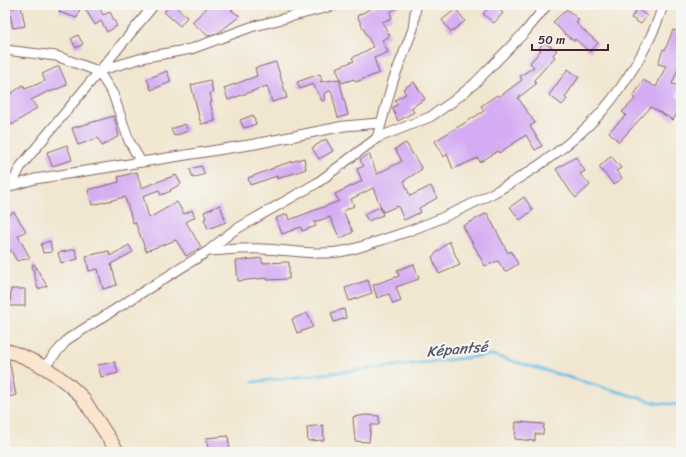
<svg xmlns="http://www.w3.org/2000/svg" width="686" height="457" viewBox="0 0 686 457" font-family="Sriracha,sans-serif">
<rect width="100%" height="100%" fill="#f6f6f2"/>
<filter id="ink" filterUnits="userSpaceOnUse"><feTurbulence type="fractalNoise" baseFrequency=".025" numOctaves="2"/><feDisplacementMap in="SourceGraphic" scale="8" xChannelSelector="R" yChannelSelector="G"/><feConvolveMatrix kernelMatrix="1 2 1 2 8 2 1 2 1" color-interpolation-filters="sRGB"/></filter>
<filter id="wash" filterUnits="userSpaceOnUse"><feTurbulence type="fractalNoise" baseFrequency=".012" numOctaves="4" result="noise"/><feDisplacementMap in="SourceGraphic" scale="16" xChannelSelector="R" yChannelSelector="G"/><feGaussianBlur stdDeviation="0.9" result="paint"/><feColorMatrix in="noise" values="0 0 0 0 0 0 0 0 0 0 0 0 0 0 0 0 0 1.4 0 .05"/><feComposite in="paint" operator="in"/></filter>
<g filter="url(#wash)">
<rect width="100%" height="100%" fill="#f1e6cf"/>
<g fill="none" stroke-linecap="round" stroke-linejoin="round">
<path stroke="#68bfe5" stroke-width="3" d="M253,382L492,355L657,403L681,405"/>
</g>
<g id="blocks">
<path fill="#d4acf3" d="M61,5H81L77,18L59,12Z
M83,5H98L103,15L110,12L117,26L107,32L101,21L95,25Z
M170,5H174L187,17L180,26L164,12Z
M210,5H240L231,10L240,16L218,33L208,36L192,22Z
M377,5H402L390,12L392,18L382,22L390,36L382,40L388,52L374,58L379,73L356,82L354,79L342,83L336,68L354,61L352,58L373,47L357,16Z
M491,5H494L503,13L494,23L483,14Z
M21,6L25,26L13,28L9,9Z
M456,9L465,21L451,32L442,20Z
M567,9L579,20L576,23L598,43L590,52L575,39L574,41L565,34L553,22Z
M637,9L647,16L641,24L631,18Z
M673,30L681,33V61L672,84L680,86L676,96L681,99V107L673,120L651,107L619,142L609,132L626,115L622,112L635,99L633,97L643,80L656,87L666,66L658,64L663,49L665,50Z
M78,35L83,44L76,48L71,39Z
M543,42L557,50L553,55L555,57L534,80L536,84L518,98L535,123L530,126L542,146L535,150L526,135L499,153L498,151L480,162L478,158L453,169L447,154L444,157L435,141L484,111L481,106L497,95L499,97L522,80L520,76L534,67L530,63L541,50L539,49Z
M276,62L287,98L272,102L267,86L228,100L224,88L257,76L255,68Z
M59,66L67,85L50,92L49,91L31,100L37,108L12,125L5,114V98L23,85L25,89L45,81L42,74Z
M568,69L579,77L565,97L567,99L562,105L549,95Z
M167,71L171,82L151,90L147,79Z
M320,74L322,79L320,82L339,79L348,115L338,118L331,90L324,94L325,99L322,101L313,84L300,89L297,82Z
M210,80L213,92L210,93L212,102H210L215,121L201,124L191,85Z
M414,82L425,99L411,108L414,112L398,121L392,108L398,104L395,100L406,94L403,89Z
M253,115L256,124L244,128L240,120Z
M114,116L119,136L102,146L98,138L78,145L72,128Z
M185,124L188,131L174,136L171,129Z
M326,139L333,151L319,159L312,148Z
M406,143L422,169L404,181L410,196L431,186L437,198L419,208L421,212L404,220L398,206L383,212L373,188L351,199L354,206L343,211L353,232L340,239L330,217L314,222L316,226L302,231L301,227L282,234L276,218L287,214L289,220L339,201L335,194L362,181L357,169L364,166L360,160L369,154L377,174L402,161L395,149Z
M67,145L72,160L52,166L47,152Z
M611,156L621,168L616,171L622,178L614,185L599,167Z
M576,157L585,171L580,174L590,185L576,198L570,191L556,169Z
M304,158L306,169L277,179V176L250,185L248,178L274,168V167Z
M201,166L205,174L193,178L190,169Z
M137,172L141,188L176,175L181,184L170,190L171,191L161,195L159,190L143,196L149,218L177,202L184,214L192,210L195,217L186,222L201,247L186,256L176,240L146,251L135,222L133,223L125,197L92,205L88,190L119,182L118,177Z
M524,197L533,210L520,220L510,207Z
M220,205L226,222L208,229L204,219L206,218L204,212Z
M380,207L383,215L368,221L364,214Z
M14,212L26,231L18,236L30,258L17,261L10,249L5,252V217Z
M487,213L508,253L511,251L518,264L505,272L498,261L485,266L463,226Z
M50,241L52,252L43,253L41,244Z
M449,241L460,265L439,274L432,257Z
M129,245L133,252L111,264L117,285L103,289L98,269L89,271L86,256L109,251L110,256Z
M75,249L78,259L61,263L58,253Z
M262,258V263L289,262V279L267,280V278L238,281L236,261Z
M34,264L47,286L38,289L32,265Z
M414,264L419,279L396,287L401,301L393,304L389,294L377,298L373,285L399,276L397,270Z
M368,280L372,293L349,301L345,288Z
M11,289H25V306H10Z
M344,309L346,318L334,322L331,313Z
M307,313L313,327L297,333L292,319Z
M5,358L9,360L16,395L5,398Z
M115,362L118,373L101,377L98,365Z
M366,415L379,416V425H371L369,442L355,441L353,417Z
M516,422L544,424L543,434H535V441L515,439Z
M323,425L324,440L308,441L307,427Z
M228,436L230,452H209L206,438Z"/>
</g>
</g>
<g filter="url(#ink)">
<use href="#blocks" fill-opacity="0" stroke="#846564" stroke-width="1"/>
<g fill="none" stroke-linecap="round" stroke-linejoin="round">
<defs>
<path id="minor" d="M5,50L56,56L98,71L146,57L191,49L251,27L336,5
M98,71L113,94L129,141L141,162
M377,138L393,81L413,29L416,5
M11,186L21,166L154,5
M5,190L11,186L35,179L255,144L344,126L380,123
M208,251C226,250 245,248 263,249C289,250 318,256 344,251C356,249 368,244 379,241C451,219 535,177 589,125C618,98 652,43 663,5
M45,366L68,339L208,251L233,231L317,183L377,138L430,117L452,102L474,84L525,32L547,5"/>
<path id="secondary" d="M5,350C35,359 60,375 82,397L118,452"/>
</defs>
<use href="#minor" stroke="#846564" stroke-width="11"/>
<use href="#secondary" stroke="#846564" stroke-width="15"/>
<use href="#minor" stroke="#fff" stroke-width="9"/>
<use href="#secondary" stroke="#fce5cf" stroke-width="13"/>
</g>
</g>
<g text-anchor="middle" stroke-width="4" stroke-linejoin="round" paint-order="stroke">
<g font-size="15" font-style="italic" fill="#54576c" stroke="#f6f6f2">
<text transform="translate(457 349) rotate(-5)" y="5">Képantsé</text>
</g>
</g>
<rect width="686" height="457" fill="none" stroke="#f6f6f2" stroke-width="20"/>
<path d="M532 44v6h76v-6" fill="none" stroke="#4a1f2b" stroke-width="2"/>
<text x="538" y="44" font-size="12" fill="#4a1f2b" stroke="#f6f6f2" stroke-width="3" paint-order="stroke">50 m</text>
</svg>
